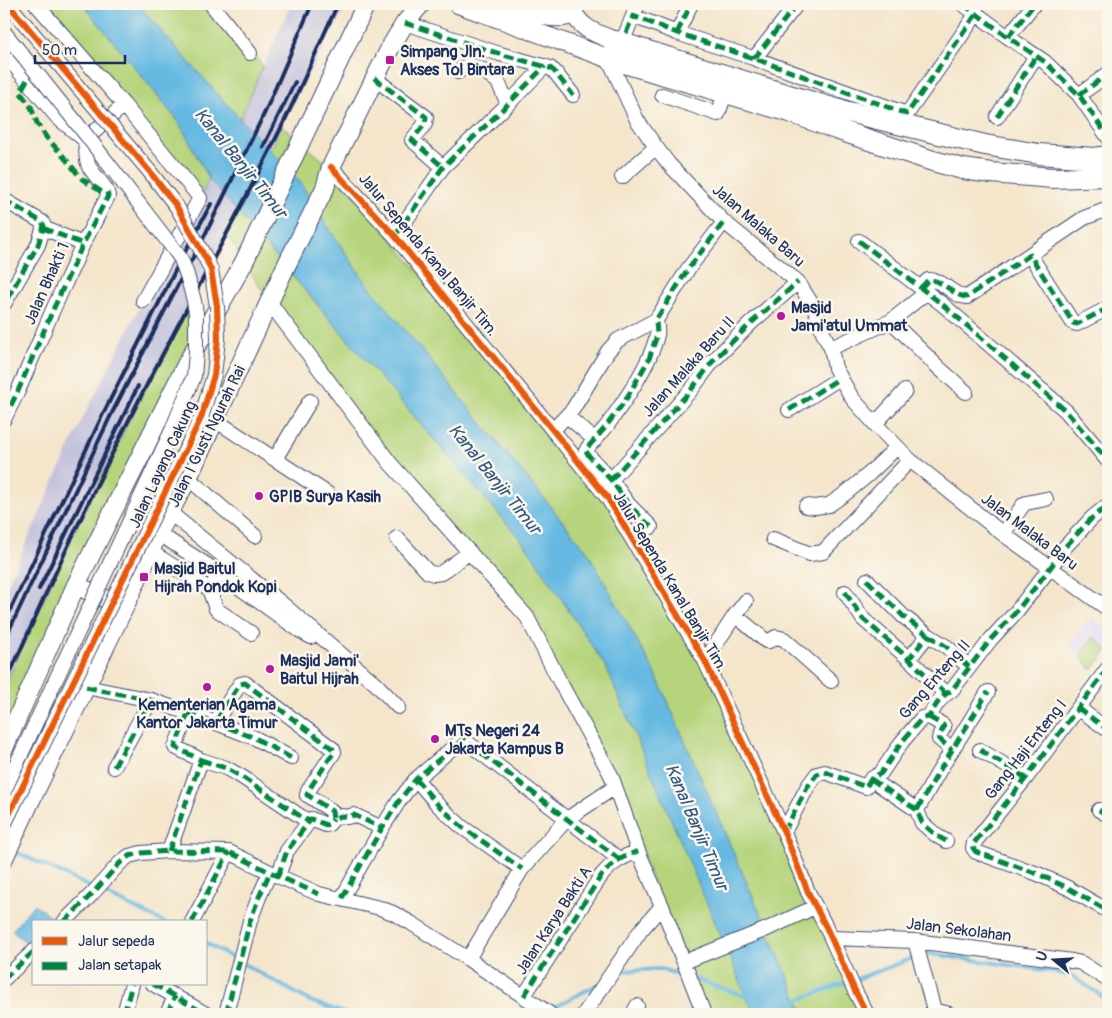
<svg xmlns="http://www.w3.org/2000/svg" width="1112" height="1018" viewBox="0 0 1112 1018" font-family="Pangolin,sans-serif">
<rect width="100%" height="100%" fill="#fbf7ec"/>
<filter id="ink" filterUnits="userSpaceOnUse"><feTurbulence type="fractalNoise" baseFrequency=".02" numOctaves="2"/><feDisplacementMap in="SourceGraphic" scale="10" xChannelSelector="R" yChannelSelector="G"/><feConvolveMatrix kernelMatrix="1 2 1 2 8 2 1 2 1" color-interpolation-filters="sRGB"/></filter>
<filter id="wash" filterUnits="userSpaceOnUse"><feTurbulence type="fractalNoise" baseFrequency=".0096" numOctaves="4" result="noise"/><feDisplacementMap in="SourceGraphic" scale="20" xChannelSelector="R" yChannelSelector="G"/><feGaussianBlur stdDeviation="1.12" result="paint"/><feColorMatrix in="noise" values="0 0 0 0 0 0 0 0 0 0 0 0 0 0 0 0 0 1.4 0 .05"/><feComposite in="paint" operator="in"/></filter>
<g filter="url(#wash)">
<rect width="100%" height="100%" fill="#f4e5cb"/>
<path fill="#ddd5f6" d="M1091,616L1108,631V652L1091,672L1080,656L1068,645Z"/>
<path fill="#c2c1dc" d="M291,4H348L296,96L130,419L59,564L4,687V592L82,420L143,301L200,198L240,119Z"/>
<path fill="#b5d47b" stroke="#68826c" d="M36,4H83L179,122L209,179L200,198Z
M137,4H211L263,66L240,119Z
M282,126L331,167L591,478L705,661L867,1014H804L655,673L587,551L367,284L315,208L270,151Z
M237,212L528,548L606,667L755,1014H705L611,776L527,617L390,463L270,303L226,233Z
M193,296L196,348L4,748V689L68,545L130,419Z
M1094,637L1108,650L1092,670L1081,655Z"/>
<path fill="#66b9e2" stroke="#4074a0" d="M83,4H137L240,119L301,183L315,208L367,284L587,551L655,673L804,1014H754L606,667L528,548L209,179L179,122Z
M34,904L50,916L45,922H34V936L28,944L12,931Z"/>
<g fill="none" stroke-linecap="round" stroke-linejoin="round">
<path stroke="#66b9e2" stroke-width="4" d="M12,850L164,922
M206,943L310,1001L347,1014
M922,955L925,953L1051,971L1072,976L1108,1000
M616,974L622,971L660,969L685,976
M694,979L751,998
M854,980L916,957
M795,1001L848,982
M550,1009L597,985"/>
</g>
</g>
<g filter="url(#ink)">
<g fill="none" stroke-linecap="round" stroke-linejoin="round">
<defs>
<path id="minor" d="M36,4L124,105L200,198L143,301
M211,4L250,53
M963,4L1008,37L1045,62L1079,95L1108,137
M633,16L638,4
M405,23L500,54L550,68L554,71L573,95
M626,33L633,16L677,33L753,58L907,114L977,13
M677,33L691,4
M1008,37L1034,4
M4,53L57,117L85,140L87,160L89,167L106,189L108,196L83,244L52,312L18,391L4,419
M753,58L757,55L797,4
M610,59L612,66L637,120L656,147L668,163L724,222L798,282L815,309L824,335L831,348L835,368L852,398L875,424L910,460L1003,534L1108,609
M458,72L468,65L483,70L498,82L508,104
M374,78L426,117L425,124L412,140L443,167
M662,95L718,114L725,94
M1079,95L1108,74
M997,117L1036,56
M85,140L124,105
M331,167L395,236L607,497L705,661L784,832L808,892L827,929L855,991L867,1014
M622,177L656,147
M4,200L42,222L44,226L38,245L4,304
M43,228L83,244
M395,236L443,167L508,104L545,66
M859,241L942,304L1066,411L1108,461
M1030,255L1073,323L1077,324L1108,308
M921,288L928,280C944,279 953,297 967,297L1084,218L1108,209
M270,303L390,463L527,617L561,684L611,775L638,851L662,906L704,1014
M891,321L939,368L966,392
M831,348L891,321L927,292
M789,410L840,378
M567,416L595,440
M215,420L328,494
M875,424L905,391
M553,430L573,409L608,351L618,340L656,320L688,269L724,222
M275,459L310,401
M188,478L255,536
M611,480L691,390L713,361L751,323L798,282
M806,506L815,507L829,505L846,493L869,474L897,447
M169,512L286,607L376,684L398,707
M651,527L629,505L611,480L589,456L586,451C590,442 600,435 606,427C624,402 650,365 657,335C658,330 657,325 656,320
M159,532L164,537L219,573L215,580
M1003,534L1023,505L1026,503L1046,499
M397,538L428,572L434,574L441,573L470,552
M773,539L810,554L823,552L910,460
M151,552L209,589L216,609L251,633
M219,573L299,630L311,637
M867,580L904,617L928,635L909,659
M845,592L863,619L909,659L945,693
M735,615L766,641H769L776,637L784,639L831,681
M928,635L947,647L969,667
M705,661L735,615L746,601
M1108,668L1026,778L974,843L973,848L976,852L1038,874L1068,888L1108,911
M86,687L151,700L214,722L218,718L240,684L245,683L333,749L334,752L308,791L307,795L309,796L332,811L333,819L341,816L347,817L354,815L382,828
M1078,708L1108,730
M929,717L943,725L944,727L940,734L939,739L952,750
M214,722L255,738L291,758
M980,750L1026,778
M201,760L226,768L242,777L306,820L311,819L326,825L329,824L333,819
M114,767L151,700
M416,779L438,805L462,827L522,869
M871,779L917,810L922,823L937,836L946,841
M917,810L939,771L988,692
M1099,810L1108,815
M784,832L808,786L817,774L825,772L866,787L871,779L881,773L901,743L922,718L929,717C935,706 941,696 952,690L991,639L1016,612L1050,568L1065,547L1092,518L1108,505
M169,851L201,760L175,747L188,713
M278,876L287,851L311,819
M342,898L382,828L399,801L416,779L463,739L619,859
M64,922L91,895L120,863L129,856L141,853L169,851L229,852L278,876L319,894L380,908L393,913L411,923L468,959L550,1014
M192,922L229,852
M831,938L915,941L1072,961L1081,963L1108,980
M915,941L934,1010L949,1014
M468,959L522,869L567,819L615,787
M684,962L767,929L815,907
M4,979L34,951
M153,984L206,1014
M524,996L601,876C614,861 621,858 638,851
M124,1014L132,984
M167,1014L175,996
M226,1014L250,921L259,897L270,872
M584,1014L641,930L662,906
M633,1014L637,1006"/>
<path id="major" d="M458,4L610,59L616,41C596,34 575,27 571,4
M504,4C520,9 555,23 570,15L572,9
M76,585L124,608
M4,748L76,585L187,363L243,264L366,4
M4,858L29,804L124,608L159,532L188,478L285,268L325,188L331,167L391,46L405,23L421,4"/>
<path id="highway" d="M616,41L782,93L840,110L985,145L1039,154L1094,158L1108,156
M610,59L790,112L836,129L933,161L963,169L991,173L1053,178L1108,176"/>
</defs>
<use href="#minor" stroke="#3c4a6e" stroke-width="16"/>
<use href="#major" stroke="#3c4a6e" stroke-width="20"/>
<use href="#highway" stroke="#3c4a6e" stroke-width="22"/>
<use href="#minor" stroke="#fff" stroke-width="14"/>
<use href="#major" stroke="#fff" stroke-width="18"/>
<use href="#highway" stroke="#fff" stroke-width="20"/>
<path stroke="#1b2f5e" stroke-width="4" d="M263,147L295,82
M39,589L138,386
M4,623L103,414L181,259L211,204
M4,641L110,417L184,273L199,247L265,112L312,4
M4,687C47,590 91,494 139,400C186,308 237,218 282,126C302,86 319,44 338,4"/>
<defs>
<path id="minor-bridge" d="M4,32L87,136L176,252L181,259L187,275L194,301L196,313V352L194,376L172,430L4,791
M4,825L201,418L214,375L218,339L217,306L211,270L206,259L177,207L150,172L8,4"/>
</defs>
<use href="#minor-bridge" stroke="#3c4a6e" stroke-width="16" stroke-linecap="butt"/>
<use href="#minor-bridge" stroke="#fff" stroke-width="14"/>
<path stroke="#00873e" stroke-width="5" stroke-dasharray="10 5" stroke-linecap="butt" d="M963,4L1008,37L1045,62L1079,95L1108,137
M405,23L500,54L550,68L554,71L573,95
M626,33L633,16L677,33L753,58L907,114L977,13
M677,33L691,4
M1008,37L1034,4
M753,58L757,55L797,4
M374,78L426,117L425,124L412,140L443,167
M27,80L20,92L31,107L37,123L46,137L59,151L82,179L108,196
M1079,95L1108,74
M997,117L1036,56
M4,200L42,222L44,226L38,245L4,304
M43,228L83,244
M395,236L443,167L508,104L545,66
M859,241L942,304L1066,411L1108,461
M921,288L928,280C944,279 953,297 967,297L1030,255L1073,323L1077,324L1108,308
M789,410L840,378
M4,419L18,391L52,312L83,244L108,196L106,189
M611,480L691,390L713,361L751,323L798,282
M651,527L629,505L611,480L589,456L586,451L588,447L604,429L625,401L649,359L657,335L656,320L688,269L724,222
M867,580L904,617L928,635L909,659
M845,592L863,619L909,659L945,693
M928,635L947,647L969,667
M1108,668L1026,778L974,843L973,848L976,852L1038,874L1068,888L1108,911
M86,687L151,700L214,722L218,718L240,684L245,683L333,749L334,752L308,791L307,795L309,796L332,811L333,819L341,816L347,817L354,815L382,828
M1078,708L1108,730
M929,717L943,725L944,727L940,734L939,739L952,750
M214,722L255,738L291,758
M980,750L1026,778
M201,760L226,768L242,777L306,820L311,819L326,825L329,824L333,819
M114,767L151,700
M416,779L438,805L462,827L522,869
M871,779L917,810L922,823L937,836L946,841
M917,810L939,771L988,692
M1099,810L1108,815
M784,832L808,786L817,774L825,772L866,787L871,779L881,773L901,743L922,718L929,717C935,706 941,696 952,690L991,639L1016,612L1050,568L1065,547L1092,518L1108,505
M169,851L201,760L175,747L188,713
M278,876L287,851L311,819
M342,898L382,828L399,801L416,779L463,739L619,859
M64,922L91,895L120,863L129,856L141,853L169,851L229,852L278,876L319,894
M192,922L229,852
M4,979L34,951
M153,984L206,1014
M524,996L601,876C614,861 621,858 638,851
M124,1014L132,984
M167,1014L175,996
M226,1014L250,921L259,897L270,872"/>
<defs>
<path id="cycleway" d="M331,167L395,236L607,497L705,661L784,832L808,892L827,929L855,991L867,1014
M4,825L201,418L214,375L218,339L217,306L211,270L206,259L177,207L150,172L8,4"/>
</defs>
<use href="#cycleway" stroke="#fbf7ec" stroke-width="9"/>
<use href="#cycleway" stroke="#e8590c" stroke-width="6"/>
</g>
</g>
<g fill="#b5179e" stroke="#fbf7ec" stroke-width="2">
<rect x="385" y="55" width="10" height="10" rx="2.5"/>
<circle cx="781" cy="316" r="5"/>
<circle cx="259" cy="496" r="5"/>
<rect x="139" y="572" width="10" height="10" rx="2.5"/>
<circle cx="270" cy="669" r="5"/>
<circle cx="207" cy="687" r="5"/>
<circle cx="435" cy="739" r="5"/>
</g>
<g text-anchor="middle" stroke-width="5" stroke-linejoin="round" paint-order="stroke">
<g font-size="16" font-weight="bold" fill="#1b2f5e" stroke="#fbf7ec" text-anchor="start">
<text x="400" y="57">Simpang Jln.<tspan x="400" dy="18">Akses Tol Bintara</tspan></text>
<text x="791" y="313">Masjid<tspan x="791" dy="18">Jami'atul Ummat</tspan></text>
<text x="269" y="502">GPIB Surya Kasih</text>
<text x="154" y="574">Masjid Baitul<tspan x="154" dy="18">Hijrah Pondok Kopi</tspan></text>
<text x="280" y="666">Masjid Jami'<tspan x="280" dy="18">Baitul Hijrah</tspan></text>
<text x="207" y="710" text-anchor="middle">Kementerian Agama<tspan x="207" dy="18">Kantor Jakarta Timur</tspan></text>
<text x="445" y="736">MTs Negeri 24<tspan x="445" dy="18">Jakarta Kampus B</tspan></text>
</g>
<g font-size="16" fill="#1b2f5e" stroke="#fbf7ec">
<text transform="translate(759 225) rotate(41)" y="6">Jalan Malaka Baru</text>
<text transform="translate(429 254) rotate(50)" y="6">Jalur Sependa Kanal Banjir Tim.</text>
<text transform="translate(46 283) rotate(-66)" y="6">Jalan Bhakti 1</text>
<text transform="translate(688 366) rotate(-48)" y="6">Jalan Malaka Baru II</text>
<text transform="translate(206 436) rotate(-64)" y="6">Jalan I Gusti Ngurah Rai</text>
<text transform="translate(162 464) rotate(-65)" y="6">Jalan Layang Cakung</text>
<text transform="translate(1030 531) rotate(37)" y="6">Jalan Malaka Baru</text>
<text transform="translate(671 581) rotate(59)" y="6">Jalur Sependa Kanal Banjir Tim.</text>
<text transform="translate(934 679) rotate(-49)" y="6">Gang Enteng II</text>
<text transform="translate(1025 749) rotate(-52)" y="6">Gang Haji Enteng I</text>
<text transform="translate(553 920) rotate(-57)" y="6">Jalan Karya Bakti A</text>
<text transform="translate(959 929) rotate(7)" y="6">Jalan Sekolahan</text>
</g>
<g font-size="18" font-style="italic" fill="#325886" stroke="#fbf7ec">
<text transform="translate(241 163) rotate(51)" y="6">Kanal Banjir Timur</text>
<text transform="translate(495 479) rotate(51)" y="6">Kanal Banjir Timur</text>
<text transform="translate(697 827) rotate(67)" y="6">Kanal Banjir Timur</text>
</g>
</g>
<rect width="1112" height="1018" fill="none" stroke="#fbf7ec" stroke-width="20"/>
<rect x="32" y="920" width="175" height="65" fill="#fbf7ec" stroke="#a1a7b3"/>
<rect x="42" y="937" width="25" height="8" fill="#e8590c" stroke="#a1a7b3"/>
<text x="78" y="946" font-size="15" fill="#1b2f5e">Jalur sepeda</text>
<rect x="42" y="962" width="25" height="8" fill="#00873e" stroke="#a1a7b3"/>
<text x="78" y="970" font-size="15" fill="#1b2f5e">Jalan setapak</text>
<g transform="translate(1054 960) rotate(288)" stroke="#fbf7ec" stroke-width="4" paint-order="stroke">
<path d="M0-4L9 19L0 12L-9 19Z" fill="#1b2f5e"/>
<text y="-8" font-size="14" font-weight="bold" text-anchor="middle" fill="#1b2f5e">U</text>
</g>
<path d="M35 55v8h90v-8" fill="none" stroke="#1b2f5e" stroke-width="2.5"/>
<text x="42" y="55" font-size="15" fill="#1b2f5e" stroke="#fbf7ec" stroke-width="4" paint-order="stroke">50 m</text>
</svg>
